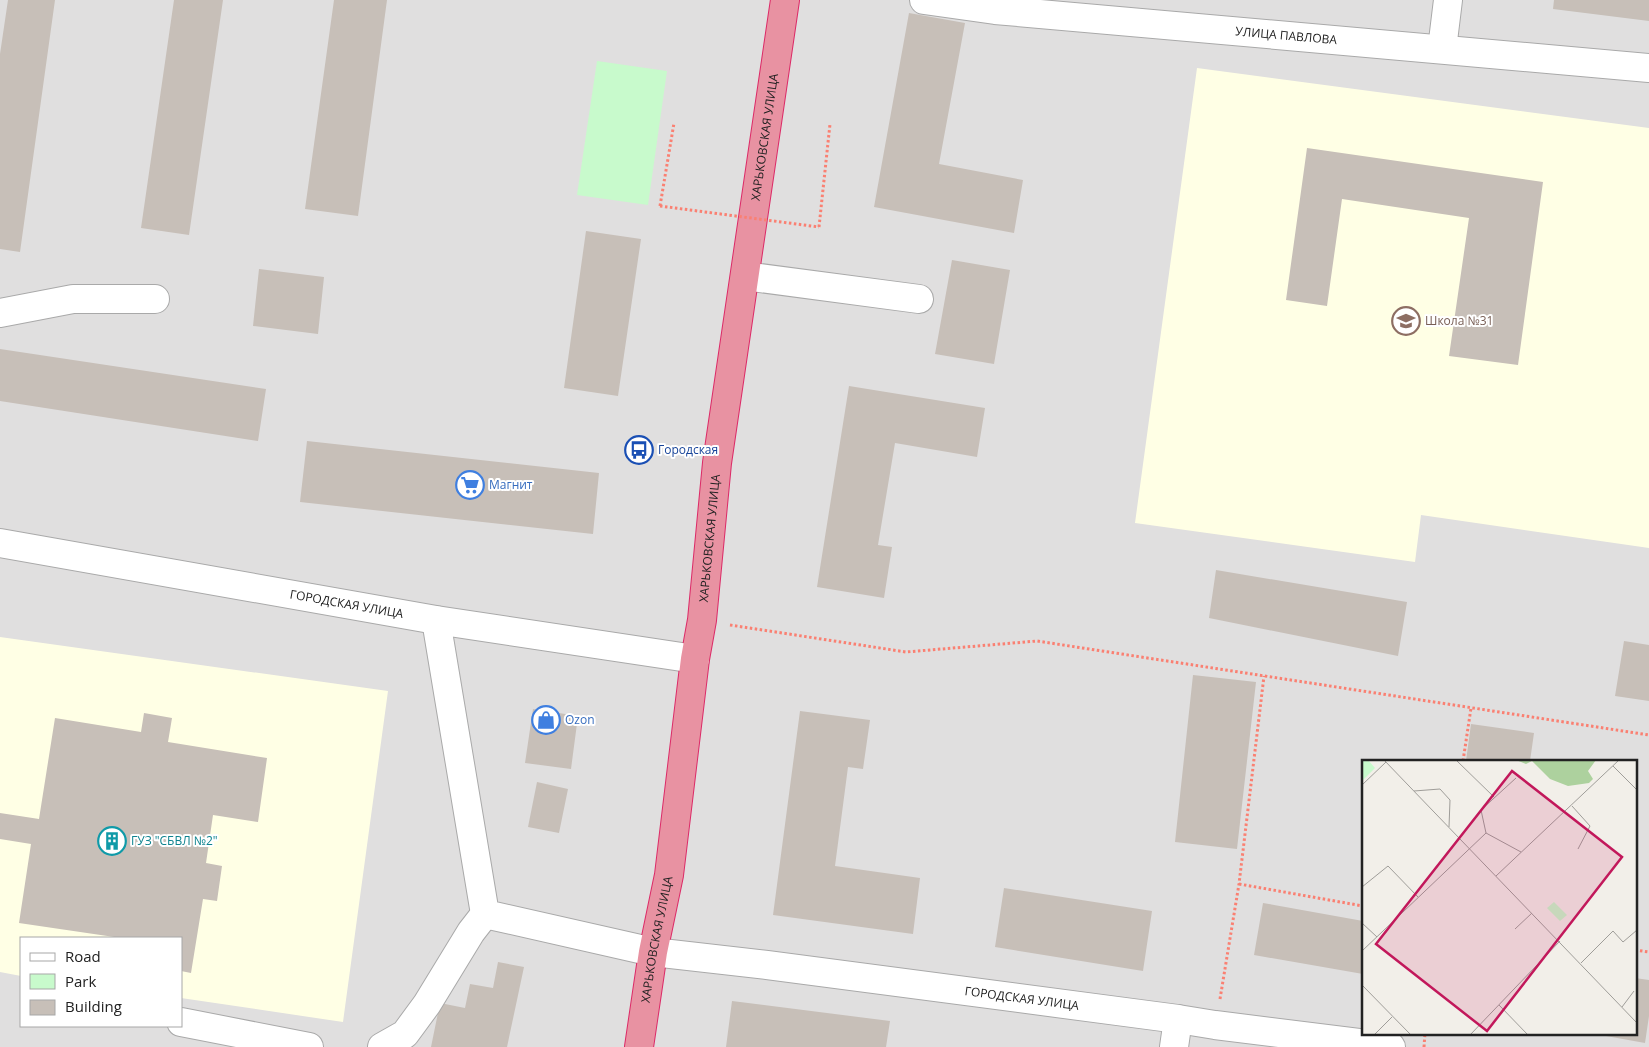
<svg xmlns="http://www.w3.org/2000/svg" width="1649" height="1047" viewBox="0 0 1649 1047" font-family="'Open Sans',sans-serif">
<rect width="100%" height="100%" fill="#f2efe9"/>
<path fill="#e0dfdf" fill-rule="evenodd" d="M0,0H1649V1047H0ZM1363,761H1635V1033H1363ZM21,938H181V1026H21Z"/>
<path fill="#ffffe5" d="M1197,68L1649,128V548L1421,515L1415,562L1135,523Z
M0,637L388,691L343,1022L181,998V938H21V976L0,972Z"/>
<path fill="#c8facc" d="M597,61L667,71L648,205L577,195Z"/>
<path fill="#c7bfb8" d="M8,0H55L20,252L0,249V54Z
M174,0H223L189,235L141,228Z
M334,0H387L358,216L305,209Z
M1554,0H1649V21L1553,9Z
M909,13L965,23L939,164L1023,180L1014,233L874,207Z
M1307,148L1543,182L1518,365L1449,356L1469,218L1342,199L1327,306L1286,300Z
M586,231L641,239L618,396L564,388Z
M952,260L1010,270L994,364L935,354Z
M259,269L324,277L318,334L253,326Z
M0,349L266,389L258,441L0,401Z
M849,386L985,408L977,457L895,443L878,545L892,547L884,598L817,587Z
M307,441L599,473L593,534L300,502Z
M1216,570L1407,602L1398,656L1209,618Z
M1624,641L1649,645V701L1615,696Z
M1193,675L1256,682L1237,849L1175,842Z
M533,709L578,716L571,769L525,763Z
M800,711L870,720L863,769L848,767L835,866L920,878L913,934L773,915Z
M144,713L172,718L168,742L267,758L258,822L213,815L206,863L222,866L217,901L203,899L191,973L181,971V938H121L19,923L31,844L0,839V813L39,819L55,718L141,732Z
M1471,724L1534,733L1530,761H1466Z
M537,782L568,789L559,833L528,827Z
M1004,888L1152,911L1143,971L995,947Z
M1263,903L1363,921V974L1254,955Z
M498,962L524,967L507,1047H431L440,1003L465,1008L470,984L493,988Z
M1635,978L1649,980V1016L1645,1043L1595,1034L1635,1033Z
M732,1001L890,1021L886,1047H726Z"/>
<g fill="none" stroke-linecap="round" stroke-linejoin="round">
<defs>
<g id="minor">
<path id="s1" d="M924,0L995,10L1649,68"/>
<path d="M1442,49L1448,0"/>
<path d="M745,276L919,299"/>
<path d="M0,313L73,299H155"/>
<path id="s2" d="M0,543L436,620L695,659"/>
<path id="s3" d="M436,620L485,914L653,952L767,965L1178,1019L1215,1025L1391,1047"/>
<path d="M181,1022L309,1047"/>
<path d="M382,1047L405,1034L427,1004L471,932L485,914"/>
<path d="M1174,1047L1178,1019"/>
</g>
<g id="highway">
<path id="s4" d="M639,1047L653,952L669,875L695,659L702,620L717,463L785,0"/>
</g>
</defs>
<use href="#minor" stroke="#a9a9a9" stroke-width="30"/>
<use href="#highway" stroke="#dc2a67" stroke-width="30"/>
<path stroke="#fa8072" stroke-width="3" stroke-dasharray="2.5 2.5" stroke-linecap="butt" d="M660,206L674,123
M819,227L830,124
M730,625L906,652L1037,641L1649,735
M1463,761L1471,708
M1239,884L1363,906
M1635,950L1649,952
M1220,999L1239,884L1264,676
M1424,1047L1425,1033"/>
<use href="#minor" stroke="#fff" stroke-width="28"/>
<use href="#highway" stroke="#e892a2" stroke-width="28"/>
<path stroke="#fa8072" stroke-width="3" stroke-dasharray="2.5 2.5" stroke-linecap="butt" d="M660,206L819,227"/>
</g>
<defs>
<symbol id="school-ring" viewBox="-11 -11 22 22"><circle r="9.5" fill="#fff" stroke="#8d6e63" stroke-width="1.5"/><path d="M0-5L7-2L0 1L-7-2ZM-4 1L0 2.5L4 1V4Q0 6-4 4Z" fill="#8d6e63"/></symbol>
<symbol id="bus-ring" viewBox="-11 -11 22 22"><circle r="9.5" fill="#fff" stroke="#1a4fb4" stroke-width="1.5"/><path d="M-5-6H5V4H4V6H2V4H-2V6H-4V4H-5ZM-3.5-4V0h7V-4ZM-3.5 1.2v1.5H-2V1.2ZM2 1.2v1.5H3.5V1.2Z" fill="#1a4fb4"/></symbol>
<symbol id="supermarket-ring" viewBox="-11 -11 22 22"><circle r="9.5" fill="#fff" stroke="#3f7fe0" stroke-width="1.5"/><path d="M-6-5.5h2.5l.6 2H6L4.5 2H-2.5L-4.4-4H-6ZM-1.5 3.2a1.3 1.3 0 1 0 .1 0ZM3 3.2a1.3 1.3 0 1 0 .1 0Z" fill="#3f7fe0"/></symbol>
<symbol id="shop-ring" viewBox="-11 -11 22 22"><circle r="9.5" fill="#fff" stroke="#3f7fe0" stroke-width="1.5"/><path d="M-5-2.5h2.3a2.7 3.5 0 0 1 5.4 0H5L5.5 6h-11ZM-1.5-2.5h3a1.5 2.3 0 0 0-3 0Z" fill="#3f7fe0"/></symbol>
<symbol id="building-ring" viewBox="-11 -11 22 22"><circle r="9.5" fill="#fff" stroke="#0f9aa8" stroke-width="1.5"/><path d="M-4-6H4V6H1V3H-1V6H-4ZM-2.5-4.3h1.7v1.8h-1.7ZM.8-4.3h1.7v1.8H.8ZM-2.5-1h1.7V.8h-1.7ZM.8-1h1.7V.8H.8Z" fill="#0f9aa8"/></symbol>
</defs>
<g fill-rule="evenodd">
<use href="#school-ring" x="1390" y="305" width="32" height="32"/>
<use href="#bus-ring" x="623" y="434" width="32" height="32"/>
<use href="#supermarket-ring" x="454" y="469" width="32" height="32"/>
<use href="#shop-ring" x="530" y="704" width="32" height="32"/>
<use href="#building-ring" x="96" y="825" width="32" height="32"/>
</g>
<g text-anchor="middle" stroke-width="4" stroke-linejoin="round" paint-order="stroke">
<g font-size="12" fill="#222" stroke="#fff">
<text dy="4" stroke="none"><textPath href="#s1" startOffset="364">УЛИЦА ПАВЛОВА</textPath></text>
<text dy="4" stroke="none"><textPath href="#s4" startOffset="919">ХАРЬКОВСКАЯ УЛИЦА</textPath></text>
<text dy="4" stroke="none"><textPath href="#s4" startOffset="514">ХАРЬКОВСКАЯ УЛИЦА</textPath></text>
<text dy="4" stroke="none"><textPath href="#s2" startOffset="352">ГОРОДСКАЯ УЛИЦА</textPath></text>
<text dy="4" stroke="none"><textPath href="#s4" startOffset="109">ХАРЬКОВСКАЯ УЛИЦА</textPath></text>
<text dy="4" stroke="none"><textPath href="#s3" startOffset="842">ГОРОДСКАЯ УЛИЦА</textPath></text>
</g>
<g font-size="12" fill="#785e54" stroke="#fff" text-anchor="start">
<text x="1425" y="325">Школа №31</text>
</g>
<g font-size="12" fill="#164399" stroke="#fff" text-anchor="start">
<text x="658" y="454">Городская</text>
</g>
<g font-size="12" fill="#366cbe" stroke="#fff" text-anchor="start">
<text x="489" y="489">Магнит</text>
<text x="565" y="724">Ozon</text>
</g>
<g font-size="12" fill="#0d838f" stroke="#fff" text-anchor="start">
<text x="131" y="845">ГУЗ "СБВЛ №2"</text>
</g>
</g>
<g transform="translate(1362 760)">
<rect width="275" height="275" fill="#f2efe9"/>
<path d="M154,0H234L226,11L231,19L227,23L206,26L188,19L170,1L164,4Z" fill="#add19e"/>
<path d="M0,0H6L13,8L0,21ZM192,142L205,155L198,161L185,148Z" fill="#c8facc"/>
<path fill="none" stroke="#9f9d99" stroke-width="1" d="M22,0L275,263M94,0L132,37M251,6L275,30M0,25L24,2M52,31L78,29L88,40L87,67M210,46L228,66L216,89M124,73L119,50L154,18M134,116L257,0M0,127L26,106L56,137M0,163L15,177M153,169L170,153M0,191L124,73L159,92M219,203L251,171L261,182L275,170M0,225L49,275M137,245L166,275M260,247L272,231M12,275L30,257M108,275L198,181"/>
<path fill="#c2185b" fill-opacity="0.15" stroke="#c2185b" stroke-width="2.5" d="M150,11L260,97L125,271L14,184Z"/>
<rect width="275" height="275" fill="none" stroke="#222" stroke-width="2.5"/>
</g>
<rect x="20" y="937" width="162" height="90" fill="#ffffff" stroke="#a7a7a7"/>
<rect x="30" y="953" width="25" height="8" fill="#ffffff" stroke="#a7a7a7"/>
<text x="65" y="962" font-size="15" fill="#222222">Road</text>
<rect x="30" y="974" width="25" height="15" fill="#c8facc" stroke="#a7a7a7"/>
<text x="65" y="987" font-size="15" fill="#222222">Park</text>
<rect x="30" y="1000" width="25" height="15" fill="#c7bfb8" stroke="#a7a7a7"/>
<text x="65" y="1012" font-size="15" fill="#222222">Building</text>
</svg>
